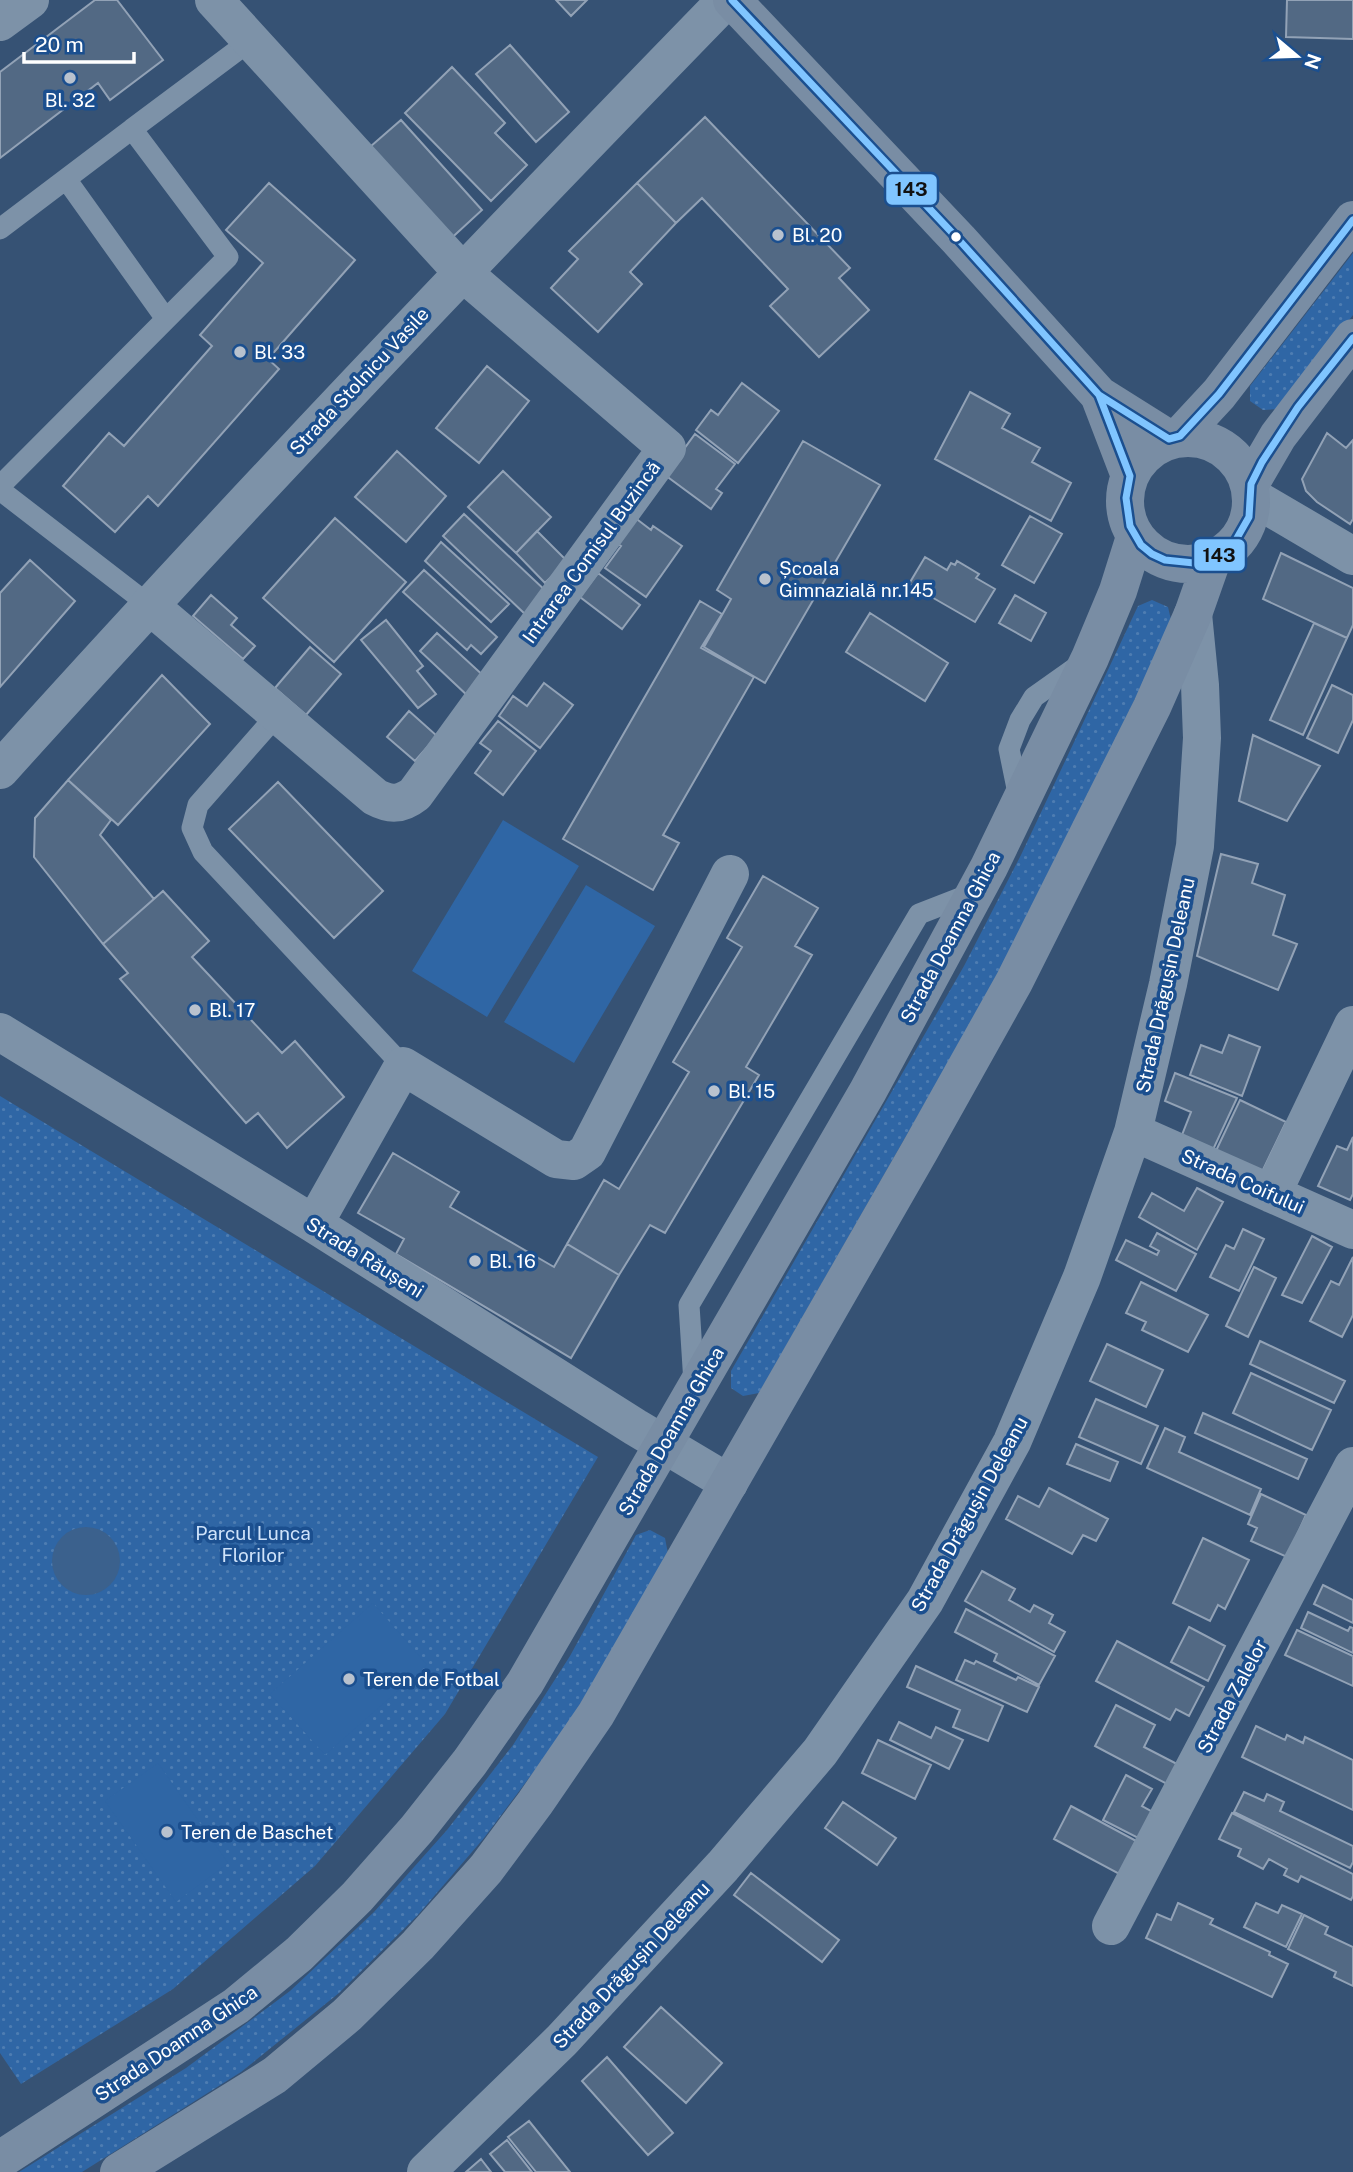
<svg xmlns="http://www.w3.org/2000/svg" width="1353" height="2172" viewBox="0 0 1353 2172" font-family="'Public Sans',sans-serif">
<defs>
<pattern id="grass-dots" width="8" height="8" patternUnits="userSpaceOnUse" patternTransform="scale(1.75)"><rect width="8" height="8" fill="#2f66a5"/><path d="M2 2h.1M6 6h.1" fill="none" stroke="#4e7db2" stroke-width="1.8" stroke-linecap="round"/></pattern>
</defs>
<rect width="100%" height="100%" fill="#365274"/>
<path fill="url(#grass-dots)" d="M1353,253V315L1279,409L1263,410L1250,401V386Z
M1152,600L1168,607L1172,624L1039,894L980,1007L759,1393L743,1396L731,1388V1371L964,966L1021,855L1138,606Z
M0,1096L598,1457L445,1714L315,1866L173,1989L21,2084L0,2053Z
M650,1530L665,1538L668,1554L565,1730L484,1838L417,1916L339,1993L241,2072L82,2172H19L186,2068L290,1991L374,1912L447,1830L513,1745L570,1656L636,1535Z"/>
<path fill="#2f66a5" d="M503,820L579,866L487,1017L412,971Z
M586,885L655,926L574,1063L504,1022Z
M373,1603L427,1665L325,1755L270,1694Z
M158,1763L228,1863L176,1902L105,1801Z"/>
<path fill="#3b618d" d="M52 1561a34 34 0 1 1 68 0a34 34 0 1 1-68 0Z"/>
<path fill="#526984" stroke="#92a2b6" stroke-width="2" d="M95,0H117L163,60L110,100L98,83L0,158V72Z
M556,0H587L571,16Z
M1287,0H1353V39L1286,37Z
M510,45L569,112L536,142L476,74Z
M452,67L505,123L495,133L527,165L491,201L405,113Z
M705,117L850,268L839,278L869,310L819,357L770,306L788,289L702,198L676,223L637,183Z
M401,120L482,210L445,244L363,153Z
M269,183L355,260L268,359L279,369L158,506L148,496L115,532L63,486L109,433L124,446L212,346L200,335L263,263L226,230Z
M637,183L676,223L630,272L642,284L598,332L551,288L578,259L569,251Z
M487,366L529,401L479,463L436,428Z
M742,383L779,411L738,463L696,430L711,410L718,415Z
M970,392L1010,414L1002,428L1040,448L1032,462L1071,483L1051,521L935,459Z
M1327,433L1346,448L1353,440V519L1350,524L1317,502L1306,491L1302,479Z
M695,434L735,464L716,489L722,493L711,509L665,475Z
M803,441L880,485L765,683L704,647L731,599L717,590Z
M397,451L446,496L406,542L355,497Z
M503,471L551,517L516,553L468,507Z
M464,514L548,593L526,615L443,536Z
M1030,516L1062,534L1034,583L1002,565Z
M634,517L651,530L653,526L682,546L646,597L605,568L621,546L616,543Z
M335,518L406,582L334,662L263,598Z
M537,531L567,561L545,583L516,553Z
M441,542L509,604L491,622L425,561Z
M1281,553L1353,588V625L1347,638L1263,599Z
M925,557L947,570L951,563L955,565L957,561L979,574L976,578L995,589L975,622L909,584Z
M30,560L75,601L0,687V593Z
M424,570L497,637L481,654L471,645L467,650L403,592Z
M598,573L640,605L622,629L580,597Z
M211,595L237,618L231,625L255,646L243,659L193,616Z
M1015,595L1046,613L1031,641L999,623Z
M700,601L722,614L701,648L754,677L663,835L679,843L653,890L563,839Z
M870,613L948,663L925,701L846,652Z
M386,620L423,666L417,671L436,694L418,708L361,640Z
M1314,623L1347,638L1303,735L1270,720Z
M437,633L487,679L469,697L420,651Z
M310,647L341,674L306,715L275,688Z
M162,675L210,724L118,825L68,780Z
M544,683L573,705L540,748L499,716L513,696L527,706Z
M1332,685L1353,695V720L1338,753L1307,738Z
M409,711L437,736L415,761L387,737Z
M498,721L536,751L503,795L475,773L491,751L480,743Z
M1253,735L1320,766L1287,821L1239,801Z
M68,780L111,820L100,835L154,899L103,944L34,857L35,818Z
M278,782L383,891L334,938L229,829Z
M1221,854L1258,864L1252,883L1285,895L1273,935L1297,944L1278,990L1197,956Z
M763,876L818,908L795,946L812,955L746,1067L759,1075L665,1233L650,1225L619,1275L567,1244L604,1180L619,1189L689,1072L673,1062L742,947L727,938Z
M163,891L209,941L192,957L282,1053L295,1041L344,1097L287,1148L258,1113L246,1123L120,979L128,973L103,944Z
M1229,1035L1260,1047L1242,1096L1190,1075L1201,1045L1222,1053Z
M1175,1073L1237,1098L1211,1154L1180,1140L1191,1112L1165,1101Z
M1240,1100L1286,1122L1261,1174L1214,1155Z
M1353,1137V1194L1350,1200L1318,1186L1337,1146L1347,1150Z
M393,1153L459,1192L450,1207L554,1267L567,1244L619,1275L571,1358L396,1254L404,1239L358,1213Z
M1197,1188L1223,1202L1197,1250L1139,1217L1152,1193L1184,1211Z
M1243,1229L1264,1239L1239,1291L1210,1277L1226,1245L1234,1249Z
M1157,1233L1196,1254L1176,1291L1116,1260L1126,1240L1157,1255L1159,1251L1150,1246Z
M1312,1236L1332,1247L1302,1303L1282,1295Z
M1353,1257V1315L1342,1337L1310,1321L1331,1281L1339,1285Z
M1254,1267L1276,1278L1248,1337L1226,1326Z
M1141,1282L1208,1315L1188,1352L1142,1330L1146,1322L1126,1313Z
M1260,1341L1345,1381L1334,1403L1250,1364Z
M1107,1344L1163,1370L1146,1407L1090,1381Z
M1251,1373L1331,1410L1312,1450L1233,1413Z
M1096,1399L1158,1426L1141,1464L1079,1437Z
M1203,1413L1307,1459L1298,1479L1195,1433Z
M1165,1428L1185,1437L1179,1452L1261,1489L1250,1515L1147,1468Z
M1076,1444L1118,1462L1110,1481L1067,1464Z
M1049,1488L1108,1519L1096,1541L1083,1535L1072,1554L1006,1519L1018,1496L1039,1507Z
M1261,1494L1306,1515L1287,1557L1251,1541L1257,1528L1248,1524Z
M1203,1538L1249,1560L1225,1609L1218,1605L1210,1621L1173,1603Z
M982,1571L1015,1589L1009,1600L1030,1612L1034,1605L1053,1615L1049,1623L1065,1632L1054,1652L965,1601Z
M1323,1585L1353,1600V1623L1314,1604Z
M966,1609L1055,1656L1039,1685L994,1661L997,1654L955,1632Z
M1308,1612L1348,1631L1350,1627L1353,1628V1653L1301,1628Z
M1189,1627L1225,1646L1208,1681L1171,1662Z
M1297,1630L1353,1656V1686L1285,1655Z
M1117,1641L1204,1687L1189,1716L1176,1709L1170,1720L1096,1681Z
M965,1660L974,1664L976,1661L1016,1680L1018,1677L1039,1687L1027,1712L956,1680Z
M916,1666L1003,1706L988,1741L953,1727L960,1710L907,1687Z
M1116,1705L1155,1725L1144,1747L1177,1764L1167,1784L1095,1746Z
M899,1722L931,1738L936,1727L963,1740L949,1769L890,1740Z
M1256,1726L1285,1740L1287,1735L1303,1743L1305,1737L1353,1760V1810L1242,1757Z
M878,1740L931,1765L915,1799L862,1773Z
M1126,1775L1152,1789L1142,1806L1160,1816L1146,1842L1103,1820Z
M1244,1792L1264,1801L1267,1794L1284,1802L1280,1811L1353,1846V1862L1350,1868L1234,1812Z
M843,1802L896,1838L877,1865L825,1828Z
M1071,1806L1140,1843L1123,1876L1054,1839Z
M1232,1813L1353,1874V1896L1351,1900L1301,1876L1298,1882L1284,1875L1287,1869L1269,1859L1263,1869L1238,1856L1241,1849L1219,1839Z
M751,1873L839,1940L822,1962L734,1895Z
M1178,1903L1213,1919L1210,1924L1270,1952L1269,1955L1288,1964L1272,1997L1146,1938L1157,1914L1171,1920Z
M1256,1903L1278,1913L1282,1905L1302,1914L1286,1947L1244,1927Z
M1304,1915L1328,1927L1325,1934L1353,1947V1986L1334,1977L1336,1972L1288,1949Z
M661,2007L722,2063L686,2103L624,2047Z
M607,2057L673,2133L648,2155L582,2081Z
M529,2121L570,2172H536L508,2137Z
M507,2140L532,2172H505L490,2154Z
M481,2159L491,2172H466Z"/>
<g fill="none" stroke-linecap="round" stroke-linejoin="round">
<path stroke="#7d92a8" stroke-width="21" d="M132,129L250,41
M66,179L166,319
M0,229L132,129L228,257L0,486
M0,490L149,605
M277,715L198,805L192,828L203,852L403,1066
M1019,798L1009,749L1020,720L1034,697L1082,663
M694,1383L689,1305L919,914L973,893"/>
<path stroke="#7d92a8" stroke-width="38" d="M0,22L30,0
M1251,496L1353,556
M149,605L375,797C390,805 401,805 415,794L667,448L462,272L214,0
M0,770C236,508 480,253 726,0
M0,1032L314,1224L635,1427L729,1483
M1133,1132L1353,1230
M1272,1194L1353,1025
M314,1224L403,1066L556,1159L574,1161L587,1152L730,874
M1111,1926L1353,1466
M426,2172L562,2040L723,1866L820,1752L925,1601L1012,1442L1082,1277L1133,1132L1168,984L1195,846L1202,738L1200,685L1193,614"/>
<path stroke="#798da4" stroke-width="38" d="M732,0L959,240L1099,395L1169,439
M1099,395L1130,476
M1180,436L1219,394L1353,220
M1125 501a63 63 0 1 1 126 0a63 63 0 1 1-126 0Z
M1250,484L1278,436L1353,338
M0,2160L236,2006L299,1954L357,1897L417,1829L470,1762L525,1683L694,1391L868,1091L989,867L1090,658L1118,591L1135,537
M119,2172L275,2075L347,2015L418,1945L486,1869L535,1803L596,1714L920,1150L1014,982L1152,707L1193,614L1212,560"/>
<defs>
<path id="bus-1" d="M732,0L959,240L1099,395L1130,476L1126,498L1130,526L1141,545L1152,554L1165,560L1194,563L1222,554L1233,545L1249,517L1251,484L1262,462L1298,407L1353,338
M1081,375L1099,395L1169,439L1180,436L1219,394L1353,220"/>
</defs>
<use href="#bus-1" stroke="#1b4f8f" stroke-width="12"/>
<use href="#bus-1" stroke="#80c5ff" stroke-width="7"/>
</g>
<g fill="#b9c2ce" stroke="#1b4f8f" stroke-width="2.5">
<circle cx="70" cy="78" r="7"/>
<circle cx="778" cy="235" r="7"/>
<circle cx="240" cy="352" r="7"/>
<circle cx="765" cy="579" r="7"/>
<circle cx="195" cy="1010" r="7"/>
<circle cx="714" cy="1091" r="7"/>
<circle cx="475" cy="1261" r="7"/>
<circle cx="349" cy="1679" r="7"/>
<circle cx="167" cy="1832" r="7"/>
</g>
<circle fill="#fff" stroke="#1b4f8f" stroke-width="2.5" cx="956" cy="237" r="6"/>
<g text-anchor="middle" stroke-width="7" stroke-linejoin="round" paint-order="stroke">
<g font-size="19" fill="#fff" stroke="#1b4f8f" text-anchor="start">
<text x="70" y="107" text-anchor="middle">Bl. 32</text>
<text x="792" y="242">Bl. 20</text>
<text x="254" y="359">Bl. 33</text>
<text x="779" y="575">Școala<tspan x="779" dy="22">Gimnazială nr.145</tspan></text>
<text x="209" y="1017">Bl. 17</text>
<text x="728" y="1098">Bl. 15</text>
<text x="489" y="1268">Bl. 16</text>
<text x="363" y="1686">Teren de Fotbal</text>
<text x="181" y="1839">Teren de Baschet</text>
</g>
<g font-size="19" fill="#fff" stroke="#1b4f8f">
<text transform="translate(359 381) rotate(-47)" y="7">Strada Stolnicu Vasile</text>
<text transform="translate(591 552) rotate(-54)" y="7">Intrarea Comisul Buzincă</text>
<text transform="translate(950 937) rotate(-62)" y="7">Strada Doamna Ghica</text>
<text transform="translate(1165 985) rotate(-78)" y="7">Strada Drăgușin Deleanu</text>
<text transform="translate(1243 1181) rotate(24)" y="7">Strada Coifului</text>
<text transform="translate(365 1257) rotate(32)" y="7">Strada Răușeni</text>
<text transform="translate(671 1431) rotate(-60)" y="7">Strada Doamna Ghica</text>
<text transform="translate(969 1514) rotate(-61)" y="7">Strada Drăgușin Deleanu</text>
<text transform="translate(1232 1696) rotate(-62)" y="7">Strada Zalelor</text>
<text transform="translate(631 1965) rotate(-47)" y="7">Strada Drăgușin Deleanu</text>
<text transform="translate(176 2043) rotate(-34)" y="7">Strada Doamna Ghica</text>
</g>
<g font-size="19" fill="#cfe3fa" stroke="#1b4f8f">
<text x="253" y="1540">Parcul Lunca<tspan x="253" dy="22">Florilor</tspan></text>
</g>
</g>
<g stroke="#1b4f8f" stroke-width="2.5">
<rect x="885" y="173" width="53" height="33" rx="7" fill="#80c5ff"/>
<rect x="1193" y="538" width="53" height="34" rx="7" fill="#80c5ff"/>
</g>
<g font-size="19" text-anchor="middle" font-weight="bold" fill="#111">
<text x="911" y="196">143</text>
<text x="1219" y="562">143</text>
</g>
<g transform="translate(1297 56) rotate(109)" stroke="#1b4f8f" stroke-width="5" paint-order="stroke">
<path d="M0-5L12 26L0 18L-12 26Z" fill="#ffffff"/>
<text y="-10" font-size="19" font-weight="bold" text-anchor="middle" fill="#ffffff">N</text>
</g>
<path d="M24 52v10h110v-10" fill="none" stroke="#ffffff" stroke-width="3.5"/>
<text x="35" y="52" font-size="21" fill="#ffffff" stroke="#1b4f8f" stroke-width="5" paint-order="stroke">20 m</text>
</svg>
